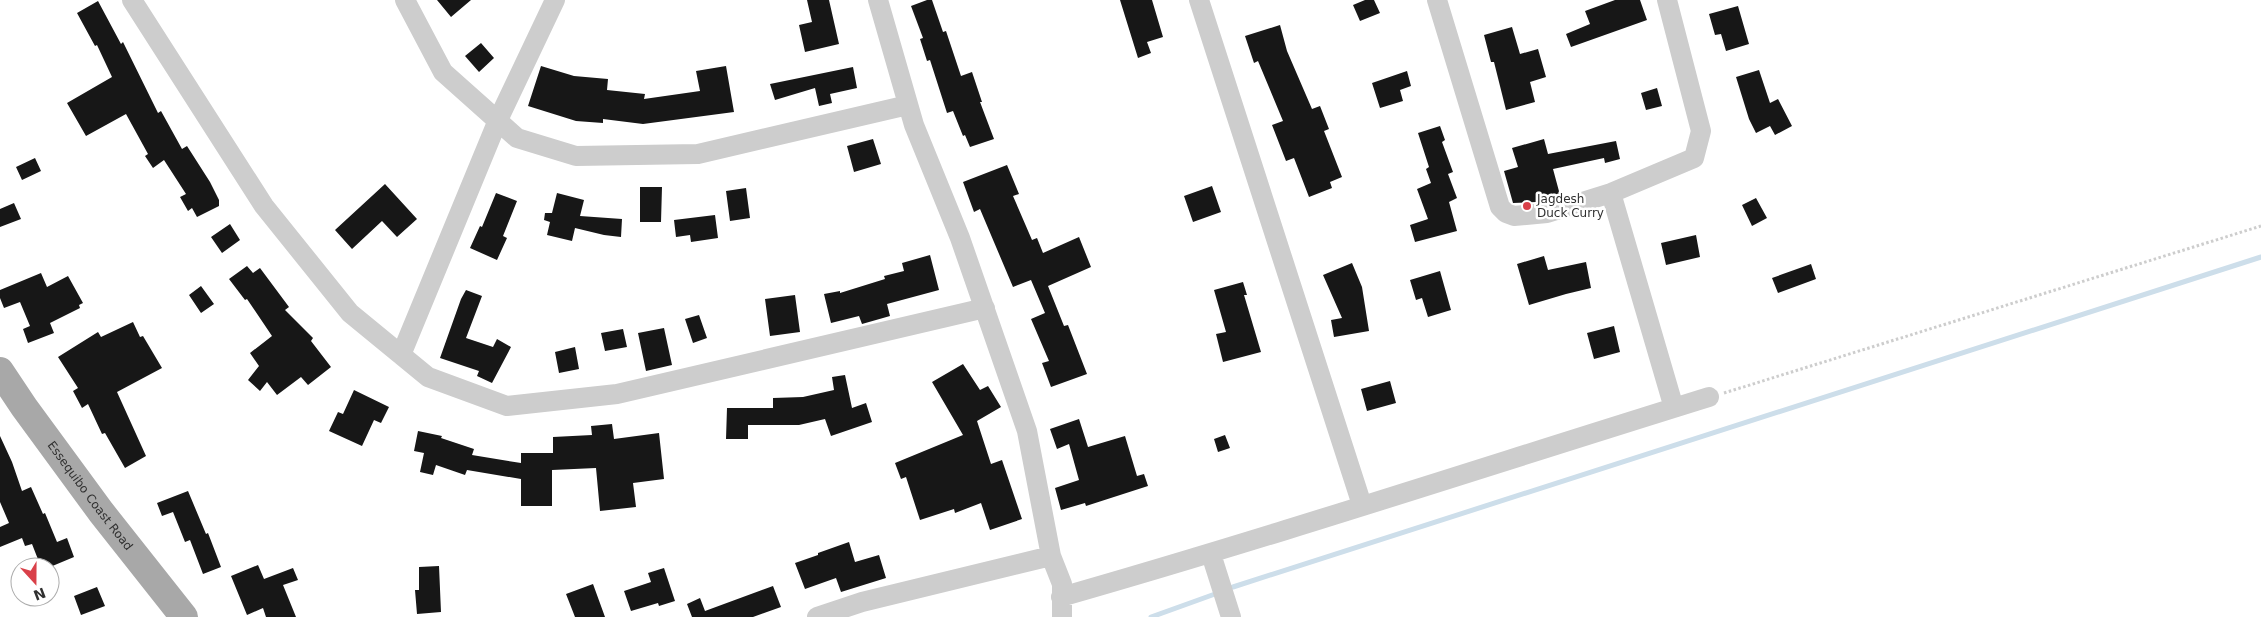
<svg xmlns="http://www.w3.org/2000/svg" width="2261" height="617" viewBox="0 0 2261 617" font-family="'DejaVu Sans',sans-serif">
<rect width="100%" height="100%" fill="#fff"/>
<g fill="none" stroke-linecap="round" stroke-linejoin="round">
<path stroke="#cddeea" stroke-width="5" d="M1233,587L2261,257
M1151,617L1215,594"/>
</g>
<path fill="#171717" d="M437,0H471L451,17Z
M807,0H829L839,44L805,52L799,25L812,22Z
M927,0H932L943,32L946,31L961,76L972,72L982,102H980L994,139L970,147L965,135L963,136L953,111L947,113L930,60L927,61L920,39L923,38L911,6Z
M1120,0H1152L1163,37L1147,42L1151,53L1138,58Z
M1365,0H1374L1380,13L1360,21L1353,5Z
M1615,0H1640L1647,20L1571,47L1566,34L1590,24L1585,11Z
M98,1L121,44L123,42L158,113L161,111L182,149L187,146L210,182L219,200V206L197,217L192,208L188,211L180,197L186,194L164,160L153,168L145,156L148,154L126,114L86,136L67,103L112,77L97,45L95,46L77,13Z
M1738,6L1749,44L1726,51L1721,34L1715,35L1709,14Z
M1280,25L1287,51L1312,109L1320,106L1329,129L1324,131L1342,177L1330,182L1332,188L1309,197L1294,158L1286,161L1272,125L1283,121L1258,61L1254,63L1245,36Z
M1512,27L1520,54L1538,49L1546,77L1530,82L1535,102L1506,110L1494,62H1491L1484,35Z
M481,43L494,58L479,72L465,56Z
M541,66L574,76L608,79L607,90L645,94L644,99L700,91L696,71L726,66L734,112L643,124L603,119V123L576,121L528,106Z
M853,67L857,88L830,94L832,103L819,106L815,88L775,100L770,84Z
M1759,70L1770,103L1778,99L1792,126L1775,135L1770,126L1756,133L1749,119L1736,77Z
M1407,71L1411,86L1400,90L1403,101L1380,108L1372,83Z
M1657,88L1662,106L1646,110L1641,93Z
M1440,126L1445,140L1442,142L1453,172L1448,174L1457,198L1449,202L1457,231L1415,242L1410,225L1428,219L1417,189L1431,183L1426,169L1429,167L1418,133Z
M873,139L881,164L854,172L847,146Z
M1544,139L1548,154L1616,141L1620,159L1605,163L1604,158L1553,169L1560,195L1536,202L1513,203L1504,171L1518,167L1512,148Z
M35,158L41,171L22,180L16,167Z
M1007,165L1019,194L1013,196L1032,240L1037,238L1043,253L1079,237L1091,267L1048,286L1064,326L1068,325L1087,374L1051,387L1042,363L1049,361L1031,319L1045,313L1031,280L1013,287L980,209L974,212L963,182Z
M385,184L417,219L397,237L382,221L352,249L335,230Z
M1212,186L1221,212L1193,222L1184,196Z
M640,187H662L661,222H640Z
M746,188L750,218L730,221L726,191Z
M496,193L517,201L503,236L507,238L497,260L470,248L480,226L482,227Z
M557,193L584,200L580,216L622,219L621,237L604,235L575,228L572,241L547,235L550,222L544,220L545,213H552Z
M1756,198L1767,218L1752,226L1742,205Z
M14,203L21,219L0,227V209Z
M715,215L718,238L691,242L690,235L676,237L674,220Z
M230,224L240,240L222,253L211,237Z
M1696,235L1700,257L1666,265L1661,243Z
M930,255L939,290L887,304L890,316L862,324L859,316L831,323L824,294L840,291V293L885,279L884,276L904,271L902,263Z
M1544,256L1548,270L1586,262L1591,288L1566,294L1529,305L1517,264Z
M1352,263L1362,287L1369,331L1334,337L1331,320L1342,318L1323,275Z
M1811,264L1816,279L1778,293L1772,278Z
M247,266L253,273L260,268L289,307L285,310L313,338L311,341L331,367L308,385L301,377L277,395L267,382L260,391L248,380L259,366L250,353L272,336L247,299L245,300L229,279Z
M1440,271L1451,310L1428,317L1422,298L1416,300L1410,280Z
M41,273L47,287L68,276L83,303L79,305L80,308L50,323L54,333L28,343L23,329L30,326L20,302L4,308L0,298V290Z
M1243,282L1247,295H1244L1261,352L1223,362L1216,334L1226,332L1214,290Z
M201,286L214,304L201,313L189,295Z
M466,290L482,296L466,338L493,347L497,339L511,347L492,383L477,376L479,371L440,358L461,299Z
M795,295L800,332L770,336L765,299Z
M699,315L707,338L693,343L685,319Z
M133,322L140,337L143,336L162,368L117,392L146,456L125,468L105,433L102,434L88,404L82,408L73,391L78,388L58,357L98,332L101,337Z
M1614,326L1620,352L1594,359L1587,333Z
M664,328L672,365L646,371L638,333Z
M623,329L627,347L605,351L601,333Z
M575,347L579,369L559,373L555,352Z
M963,364L980,390L988,386L1001,407L977,421L991,464L1002,460L1022,519L990,530L981,503L955,513L954,509L920,520L906,477L901,479L895,463L963,435L932,382Z
M845,375L852,408L866,403L872,422L831,436L825,419L799,425H748V439H726L727,408H773V398L803,397L834,390L832,377Z
M1390,381L1396,403L1367,411L1361,389Z
M354,390L389,407L381,423L374,420L362,446L329,431L338,412L343,414Z
M1079,419L1088,447L1125,436L1137,476L1144,474L1148,486L1086,506L1085,503L1061,510L1055,488L1079,480L1069,444L1057,449L1050,429Z
M612,424L614,439L659,433L664,479L633,483L636,507L600,511L596,468L552,470V506H521V479L467,470L465,475L436,465L433,475L420,472L424,453L414,451L418,431L442,436L441,438L474,449L472,455L521,463V453H553V437L592,435L591,426Z
M1225,435L1230,448L1218,452L1214,439Z
M0,436L12,462L22,491L31,487L43,514L45,513L57,542L67,538L74,557L50,567H41L32,544L25,546L22,538L0,547V527L9,523L0,502Z
M188,491L206,534L208,533L221,567L203,574L190,540L185,542L173,512L162,516L157,503Z
M849,542L855,562L879,555L886,578L841,592L836,578L805,589L795,563L818,555V553Z
M258,565L264,579L293,568L298,580L283,585L296,617H266L263,608L247,615L231,576Z
M439,566L441,612L417,614L415,590H419V567Z
M664,568L675,601L659,606L658,603L631,611L624,591L651,582L648,573Z
M593,584L605,617H575L566,594Z
M773,586L781,607L753,617H692L687,604L700,598L705,611Z
M97,587L105,606L81,615L74,596Z"/>
<g fill="none" stroke-linecap="round" stroke-linejoin="round">
<path stroke="#cdcdcd" stroke-width="3" stroke-dasharray="2.5 2.5" stroke-linecap="butt" d="M1724,393L2261,226"/>
<path stroke="#cdcdcd" stroke-width="20" d="M132,0L264,206L350,313L428,377L507,406L617,394L985,308
M405,0L443,72L517,138L576,156L698,154L908,105
M878,0L914,125L960,238L1027,431L1051,556L1062,584V617
M1199,0L1362,505
M1437,0L1500,207L1506,213L1514,216L1547,213L1611,193L1694,158L1701,131L1667,0
M1611,193L1674,408
M401,355L498,120L555,0
M1211,554L1231,617
M1061,597C1278,535 1493,464 1709,397
M817,617L862,602L1051,556"/>
<path stroke="#a8a8a8" stroke-width="28" id="s1" d="M0,371L24,407L101,512L184,617"/>
</g>
<circle fill="#d94049" stroke="#fff" stroke-width="2" cx="1527" cy="206" r="5"/>
<g text-anchor="middle" stroke-width="5" stroke-linejoin="round" paint-order="stroke">
<g font-size="12" fill="#303030" stroke="#fff" text-anchor="start">
<text x="1537" y="203">Jagdesh<tspan x="1537" dy="14">Duck Curry</tspan></text>
</g>
<g font-size="12" fill="#303030" stroke="#fff">
<text dy="4" stroke="none"><textPath href="#s1" startOffset="154">Essequibo Coast Road</textPath></text>
</g>
</g>
<g transform="translate(35 582) rotate(159)"><circle r="24" fill="#ffffff" stroke="#acacac"/>
<path d="M0-4L9 19L0 12L-9 19Z" fill="#d94049"/>
<text y="-8" font-size="14" font-weight="bold" text-anchor="middle" fill="#303030">N</text>
</g>
</svg>
